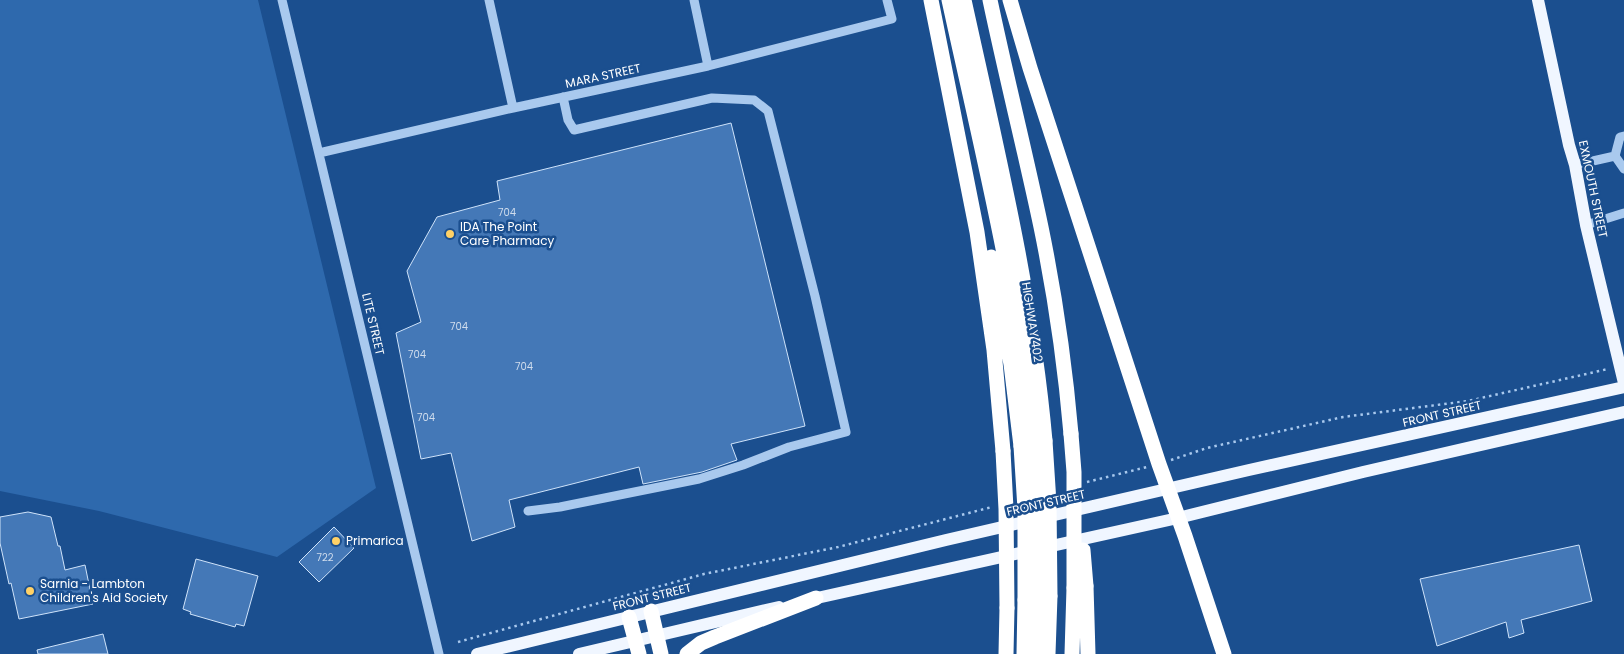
<svg xmlns="http://www.w3.org/2000/svg" width="1624" height="654" viewBox="0 0 1624 654" font-family="Poppins,sans-serif">
<rect width="100%" height="100%" fill="#1b4f8f"/>
<path fill="#2e69ad" d="M0,0H258L376,488L277,557L99,511L0,491Z"/>
<path fill="#4478b7" stroke="#cfe3fa" d="M731,123L805,426L731,444L737,460L702,472L643,484L639,467L509,500L515,527L472,541L451,453L421,459L396,333L421,322L407,271L437,217L500,200L497,181Z
M28,512L51,517L58,546H60L65,570L85,565L93,604L19,619L11,583L9,584L0,543V517Z
M334,527L354,548L319,582L299,562Z
M1579,545L1592,601L1521,620L1524,633L1509,638L1506,622L1437,646L1420,579Z
M196,559L258,576L244,626L236,624L235,627L190,614L191,612L183,609Z
M103,634L108,654H38L37,650Z"/>
<g fill="none" stroke-linecap="round" stroke-linejoin="round">
<path stroke="#a9c9ee" stroke-width="2.5" stroke-dasharray="2.5 4" stroke-linecap="butt" d="M1171,460L1207,448L1343,417L1468,401L1608,369
M1087,482L1147,467
M458,642L704,574L838,547L992,507"/>
<path stroke="#a9c9ee" stroke-width="9" d="M282,0L439,654
M489,0L513,108
M694,0L708,66
M319,153L513,108L708,66L892,19L887,0
M1615,156L1620,137L1624,136
M1615,156L1624,169
M1575,165L1615,156
M1586,225L1624,213
M528,511L560,507L699,479L743,465L789,447L846,432L815,296L768,111L754,100L712,98L574,130L568,120L563,97"/>
<path stroke="#f0f6ff" stroke-width="12" d="M1538,0L1569,145L1575,165L1586,225L1624,383
M808,600L1178,518L1363,472L1624,412
M477,654L946,540L1249,470L1624,387
M579,654L779,607"/>
<path stroke="#fff" stroke-width="15" d="M931,0L977,232L994,350L1003,451
M949,0C981,147 1018,293 1033,443
M964,0C996,146 1032,292 1045,441
M990,0C1006,76 1025,151 1041,227C1055,295 1065,364 1071,434
M1010,0L1030,68L1159,464L1185,536L1224,654
M991,257L1011,364L1021,446
M1086,586L1088,654
M651,611L661,654
M629,617L639,654
M687,654L701,643L715,637L816,598
M1006,654L1007,608
M1024,654L1025,600
M1036,654L1038,600
M1048,654L1050,596
M1072,654L1074,588"/>
<path stroke="#fff" stroke-width="15" d="M1071,434L1074,472V588
M1045,441L1049,503L1050,596
M1033,443L1037,500L1038,600
M1021,446L1025,509V600
M1003,451L1006,509L1007,608
M1083,550L1086,586"/>
</g>
<g fill="#ffd166" stroke="#1b4f8f" stroke-width="2">
<circle cx="450" cy="234" r="5"/>
<circle cx="336" cy="541" r="5"/>
<circle cx="30" cy="591" r="5"/>
</g>
<g text-anchor="middle" stroke-width="5" stroke-linejoin="round" paint-order="stroke">
<g font-size="10" fill="#d0dded">
<text x="507" y="216">704</text>
<text x="459" y="330">704</text>
<text x="417" y="358">704</text>
<text x="524" y="370">704</text>
<text x="426" y="421">704</text>
<text x="325" y="561">722</text>
</g>
<g font-size="12" fill="#fff" stroke="#1b4f8f">
<text transform="translate(603 76) rotate(-12)" y="4">MARA STREET</text>
<text transform="translate(1593 189) rotate(78)" y="4">EXMOUTH STREET</text>
<text transform="translate(1032 322) rotate(81)" y="4">HIGHWAY 402</text>
<text transform="translate(373 324) rotate(77)" y="4">LITE STREET</text>
<text transform="translate(1442 414) rotate(-13)" y="4">FRONT STREET</text>
<text transform="translate(1046 503) rotate(-13)" y="4">FRONT STREET</text>
<text transform="translate(652 597) rotate(-14)" y="4">FRONT STREET</text>
</g>
<g font-size="12" fill="#fff" stroke="#1b4f8f" text-anchor="start">
<text x="460" y="231">IDA The Point<tspan x="460" dy="14">Care Pharmacy</tspan></text>
<text x="346" y="545">Primarica</text>
<text x="40" y="588">Sarnia - Lambton<tspan x="40" dy="14">Children's Aid Society</tspan></text>
</g>
</g>
</svg>
